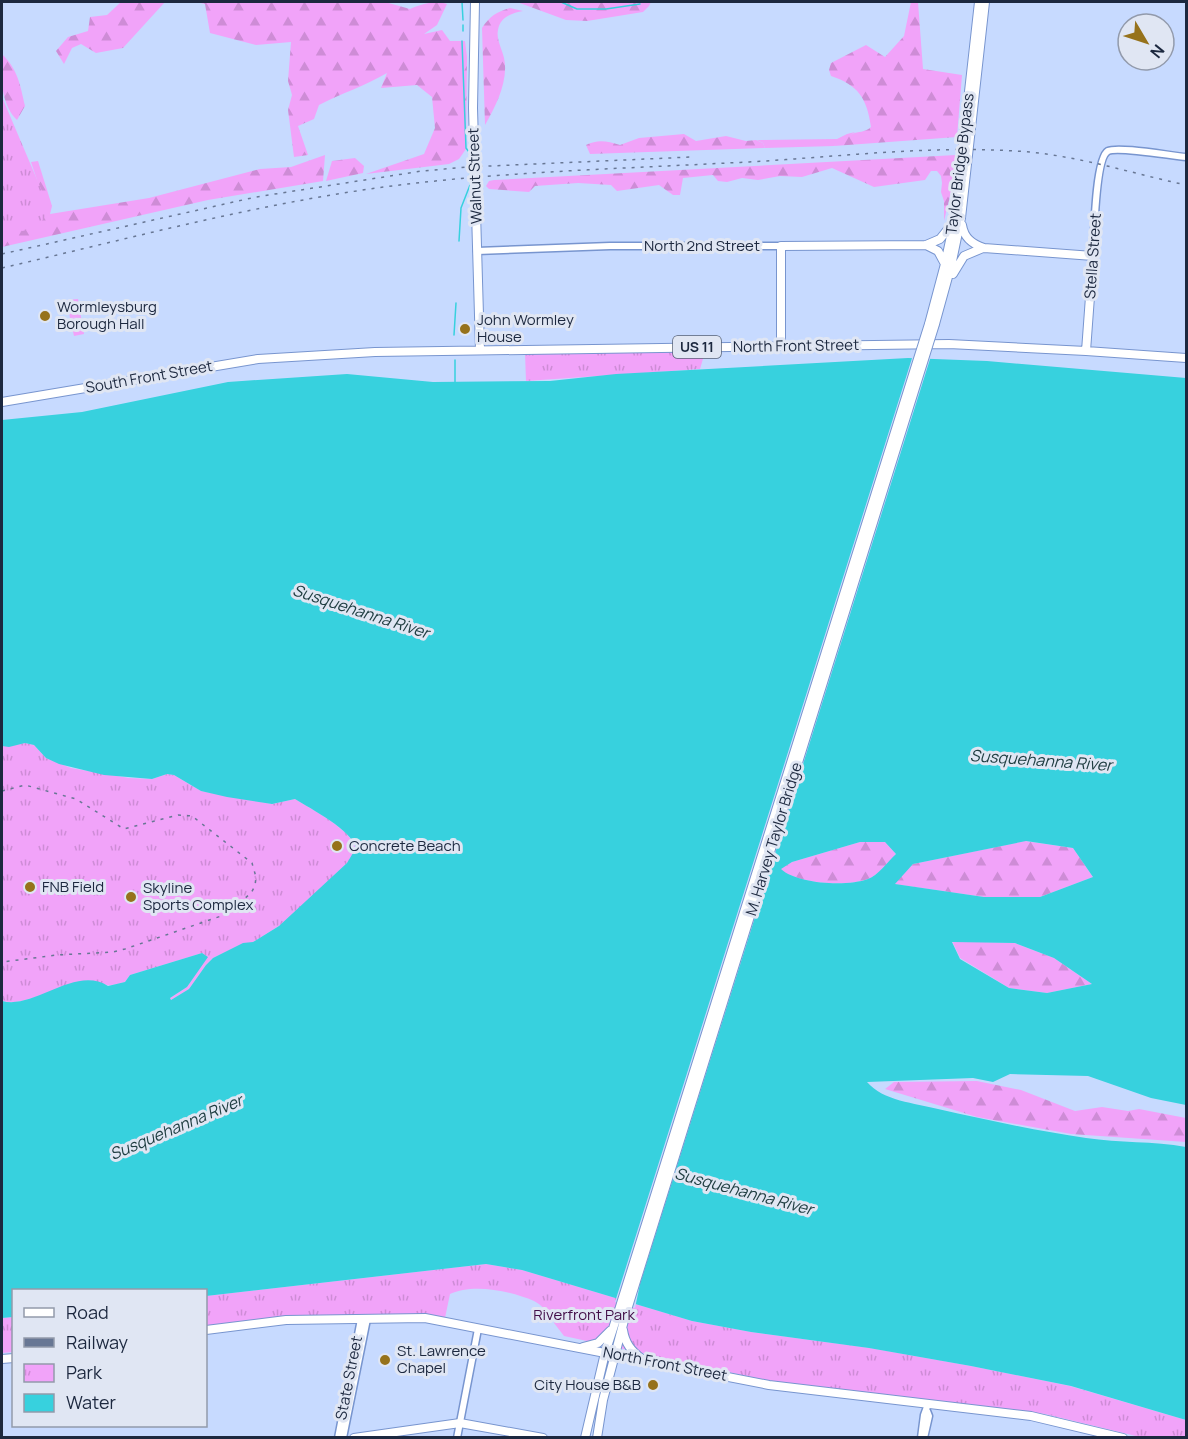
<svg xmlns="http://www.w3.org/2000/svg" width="1188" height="1439" viewBox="0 0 1188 1439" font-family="Manrope,sans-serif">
<defs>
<pattern id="forest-firs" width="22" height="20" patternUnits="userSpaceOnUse" patternTransform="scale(1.5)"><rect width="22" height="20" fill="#f1a3f9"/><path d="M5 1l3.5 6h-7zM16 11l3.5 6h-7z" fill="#ce8cd6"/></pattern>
<pattern id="park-tufts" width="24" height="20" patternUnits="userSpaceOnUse" patternTransform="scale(1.5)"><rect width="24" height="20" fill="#f1a3f9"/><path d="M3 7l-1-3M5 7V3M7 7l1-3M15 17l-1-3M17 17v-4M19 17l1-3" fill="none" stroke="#ce8cd6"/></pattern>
</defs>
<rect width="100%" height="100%" fill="#c7daff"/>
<path fill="#f1a3f9" d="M855,132L834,146L765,148L763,143L757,140L837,139L847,134Z
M81,317L84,334L74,336L70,318Z"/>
<path fill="url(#forest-firs)" d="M121,2H165L123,48L96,53L81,44L72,48L64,64L56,51L68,37L88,31L90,17L107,15Z
M196,2H385L410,9C423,4 434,0 447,4L437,25L424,34L442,30L450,41H465L467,57L466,149L459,159L449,164L366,174L424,154L435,128L432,97L417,85L381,88L387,73C365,86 342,93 319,105L314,119L298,126L308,155L294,157L288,110L292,95L288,81L291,42L256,45L210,33L205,4Z
M517,2H651L649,6L643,12L587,21L566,20Z
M911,2H918L923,69L962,75L957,137L834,146C839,141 845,137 852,134C859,131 864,133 871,127C867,98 858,85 831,76L829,70L831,63L866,45L885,57L904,36Z
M510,8L523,11C512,13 500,17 498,30C496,39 502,49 504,58C509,80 496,106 485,125L482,28C490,16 496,12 510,8Z
M2,54C18,70 20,84 25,106L17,120C0,103 1,76 2,54Z
M684,134L696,141L726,136L746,141L756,140L763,143L765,148L590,154L586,145C598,139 607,141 620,145L639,138Z
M325,155L323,181L208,200L2,247V217L42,195L31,162L38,161L52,206L50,214L149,198L260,169L291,167Z
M956,155L952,188L944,221V201L941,192L942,183L941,176L937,171H931L925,180L874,187L832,168L802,177L780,176L758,180L742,178L727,182L718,181L713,175L683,178L680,195H673L659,185L617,191L611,185L578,183L535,186L529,192L489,189L486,186L489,181L494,180Z
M355,158L364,166L363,173L326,181L332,161Z
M1025,841L1073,848L1093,877L1040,897H984L894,884L913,864Z
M860,842H885L896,854C889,861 878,876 868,879C847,887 797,884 780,869L792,862Z
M952,941L1015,943L1054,958L1092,984L1047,993L1009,988L960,958Z
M977,1081L1021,1090L1075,1111L1102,1107L1128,1111L1139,1109L1186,1118V1142L1071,1134L977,1117L885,1089L894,1082Z"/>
<path fill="url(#park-tufts)" d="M2,97L47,203V215L35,229L2,234Z
M78,299L81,317L70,318L67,300Z
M705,352L700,369L526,381L525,353Z
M25,743L34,745L46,758L71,768L129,778L152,779L167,774L174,775L201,791L272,804L295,799C311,809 355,831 356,851L347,863L307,901L279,926L253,942L238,946L213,958L206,965L189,989L171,1000L170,998L187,987L207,957L202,953L130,975L125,982C120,983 112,986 107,985C95,982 93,979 79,982C55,987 23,1007 2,1001V746Z
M486,1264L522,1270L692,1321L751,1332L870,1348L971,1366L1070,1386L1186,1420V1437H1140L1045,1414L765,1380L564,1336L554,1323L556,1320C549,1314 542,1305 534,1301C511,1291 473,1283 450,1294L445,1318L429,1315L278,1317L206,1326V1296Z
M13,1317V1352L2,1353V1318Z"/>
<path fill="#37d1de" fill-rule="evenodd" d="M908,358L987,361L1186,378V1105L1151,1098L1088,1076L1010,1074L993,1082L973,1078L867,1082C883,1101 915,1103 938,1109C987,1120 1037,1131 1086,1138C1120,1143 1153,1141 1186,1147V1420L1071,1386L971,1366L869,1348L751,1332L692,1321L522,1270L486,1264L206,1296V1290H14L13,1317L2,1318V1001C34,1010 75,965 108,986L125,982L130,975L202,953L208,957L187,987L170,998L171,1000L189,989L206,965L213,958L243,943L253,942L279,926L347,863L356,848C352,830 311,809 295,799L272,804L227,797L201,791L174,775L167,774L152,779L104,775L59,764L46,758L34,745L25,743L9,747L2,746V420L82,412L228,382L347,374L433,382L550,381L616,374ZM1026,841L1073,848L1093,877L1040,897H984L895,884L913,864ZM860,842H885L896,854C888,861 878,876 868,879C847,887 797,884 781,869L792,862ZM952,942L1015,943L1054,958L1092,984L1047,993L1009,988L960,959Z"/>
<path fill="#c7daff" d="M913,355L931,356L640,1284L635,1308L615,1302Z"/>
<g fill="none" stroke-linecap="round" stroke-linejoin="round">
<path stroke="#37d1de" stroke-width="1.5" d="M462,2L463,20
M542,2H561L577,9H606L640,4
M463,31V25
M459,241L461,208L470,185L469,152L466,148L462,41
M454,335L456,303
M455,383V360"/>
<defs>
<path id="tertiary" d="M477,251L610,246H781
M1093,256C1094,239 1095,158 1108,151C1118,146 1172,156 1186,157
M338,1438L361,1319
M343,1438L367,1319
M457,1438L478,1329
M921,1438L924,1415L928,1404
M924,1438L929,1416L927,1411"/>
<path id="primary" d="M475,2L473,108L480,350
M962,225C964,238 972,244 984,248L1093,256L1086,351
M926,245L938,251L945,264
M953,274L964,256L983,248
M929,324L945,264L955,217L979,2
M935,324L951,266L961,218L985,2
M781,346V246L926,245L940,239L952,224
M2,402L258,359L375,352L949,344L1086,351L1186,358
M206,1330L286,1320L425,1318L769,1385L1031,1416L1123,1438
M623,1330C625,1343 631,1351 642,1359
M583,1347L598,1343L610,1331
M2,1359L14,1358
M354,1438L460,1423L543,1438
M585,1438L605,1353L619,1310
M597,1438L603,1400L626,1313"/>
</defs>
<use href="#tertiary" stroke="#7895cf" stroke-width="9"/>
<use href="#primary" stroke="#7895cf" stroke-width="10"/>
<use href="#tertiary" stroke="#fff" stroke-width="6"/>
<use href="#primary" stroke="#fff" stroke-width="8"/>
<path stroke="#687794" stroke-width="1.5" stroke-dasharray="3 6" stroke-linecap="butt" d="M2,254L256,197L422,171L468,167L691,157
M2,268C127,239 257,204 384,187C498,172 613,169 727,163C823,159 919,145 1015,151C1073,154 1130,173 1186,185
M2,791L25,785L76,799L124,829L178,815L192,816L252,863L256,877L255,886L251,893L227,914L125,949L113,952L57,955L2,962"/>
<defs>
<path id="primary-bridge" d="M619,1310L929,324
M626,1313L935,324"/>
</defs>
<use href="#primary-bridge" stroke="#7895cf" stroke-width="10" stroke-linecap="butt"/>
<use href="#primary-bridge" stroke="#fff" stroke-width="8"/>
</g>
<g fill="#96721b" stroke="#e0e6f3" stroke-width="2">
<circle cx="45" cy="316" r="6"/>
<circle cx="465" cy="329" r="6"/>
<circle cx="337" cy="846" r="6"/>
<circle cx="30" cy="887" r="6"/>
<circle cx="131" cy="897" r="6"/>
<circle cx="385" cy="1360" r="6"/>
<circle cx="653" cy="1385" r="6"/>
</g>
<g text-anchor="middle" stroke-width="6" stroke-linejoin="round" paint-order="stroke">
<rect fill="#e0e6f3" stroke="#576175" stroke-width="1.5" x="673" y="336" width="48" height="22" rx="4.5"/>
<g font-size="14" font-weight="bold" fill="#1c283f">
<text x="697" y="352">US 11</text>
</g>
<g font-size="15" fill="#1c283f" stroke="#e0e6f3">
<text transform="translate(960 164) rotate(-83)" y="5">Taylor Bridge Bypass</text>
<text transform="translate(475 176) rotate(-92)" y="5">Walnut Street</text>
<text x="702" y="251">North 2nd Street</text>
<text transform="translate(1093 256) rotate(-86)" y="5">Stella Street</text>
<text transform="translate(796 346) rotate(-1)" y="5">North Front Street</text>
<text transform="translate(149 377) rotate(-10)" y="5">South Front Street</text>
<text transform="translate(774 839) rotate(-73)" y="5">M. Harvey Taylor Bridge</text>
<text transform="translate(665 1364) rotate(11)" y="5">North Front Street</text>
<text transform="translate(349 1378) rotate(-79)" y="5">State Street</text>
</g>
<g font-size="15" fill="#1c283f" stroke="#e0e6f3" text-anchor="start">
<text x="57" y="312">Wormleysburg<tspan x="57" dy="17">Borough Hall</tspan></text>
<text x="477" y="325">John Wormley<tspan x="477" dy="17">House</tspan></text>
<text x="349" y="851">Concrete Beach</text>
<text x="42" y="892">FNB Field</text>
<text x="143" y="893">Skyline<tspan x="143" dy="17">Sports Complex</tspan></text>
<text x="397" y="1356">St. Lawrence<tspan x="397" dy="17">Chapel</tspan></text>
<text x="641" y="1390" text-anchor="end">City House B&amp;B</text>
</g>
<g font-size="15" fill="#420e48" stroke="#e0e6f3">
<text x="584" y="1320">Riverfront Park</text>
</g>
<g font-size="16" font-style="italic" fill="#203e42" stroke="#e0e6f3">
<text transform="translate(361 611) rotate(18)" y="6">Susquehanna River</text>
<text transform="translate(1041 760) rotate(4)" y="6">Susquehanna River</text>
<text transform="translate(176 1127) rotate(-23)" y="6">Susquehanna River</text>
<text transform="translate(744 1191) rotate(15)" y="6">Susquehanna River</text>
</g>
</g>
<rect width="1188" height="1439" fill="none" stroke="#1c283f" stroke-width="6"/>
<rect x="12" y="1289" width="195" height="138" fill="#e0e6f3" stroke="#929aab" stroke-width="1.5"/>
<rect x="24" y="1308" width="30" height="9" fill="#ffffff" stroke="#929aab" stroke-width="1.5"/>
<text x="66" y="1319" font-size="18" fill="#1c283f">Road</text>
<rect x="24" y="1338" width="30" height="9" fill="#687794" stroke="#929aab" stroke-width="1.5"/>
<text x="66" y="1349" font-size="18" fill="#1c283f">Railway</text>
<rect x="24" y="1364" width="30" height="18" fill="url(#park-tufts)" stroke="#929aab" stroke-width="1.5"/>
<text x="66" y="1379" font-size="18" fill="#1c283f">Park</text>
<rect x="24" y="1394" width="30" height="18" fill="#37d1de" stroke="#929aab" stroke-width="1.5"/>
<text x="66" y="1409" font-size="18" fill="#1c283f">Water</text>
<g transform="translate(1146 42) rotate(129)"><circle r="28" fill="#e0e6f3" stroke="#929aab" stroke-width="1.5"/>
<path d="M0-4.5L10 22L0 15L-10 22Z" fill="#96721b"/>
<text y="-9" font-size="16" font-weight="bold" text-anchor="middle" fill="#1c283f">N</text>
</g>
</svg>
